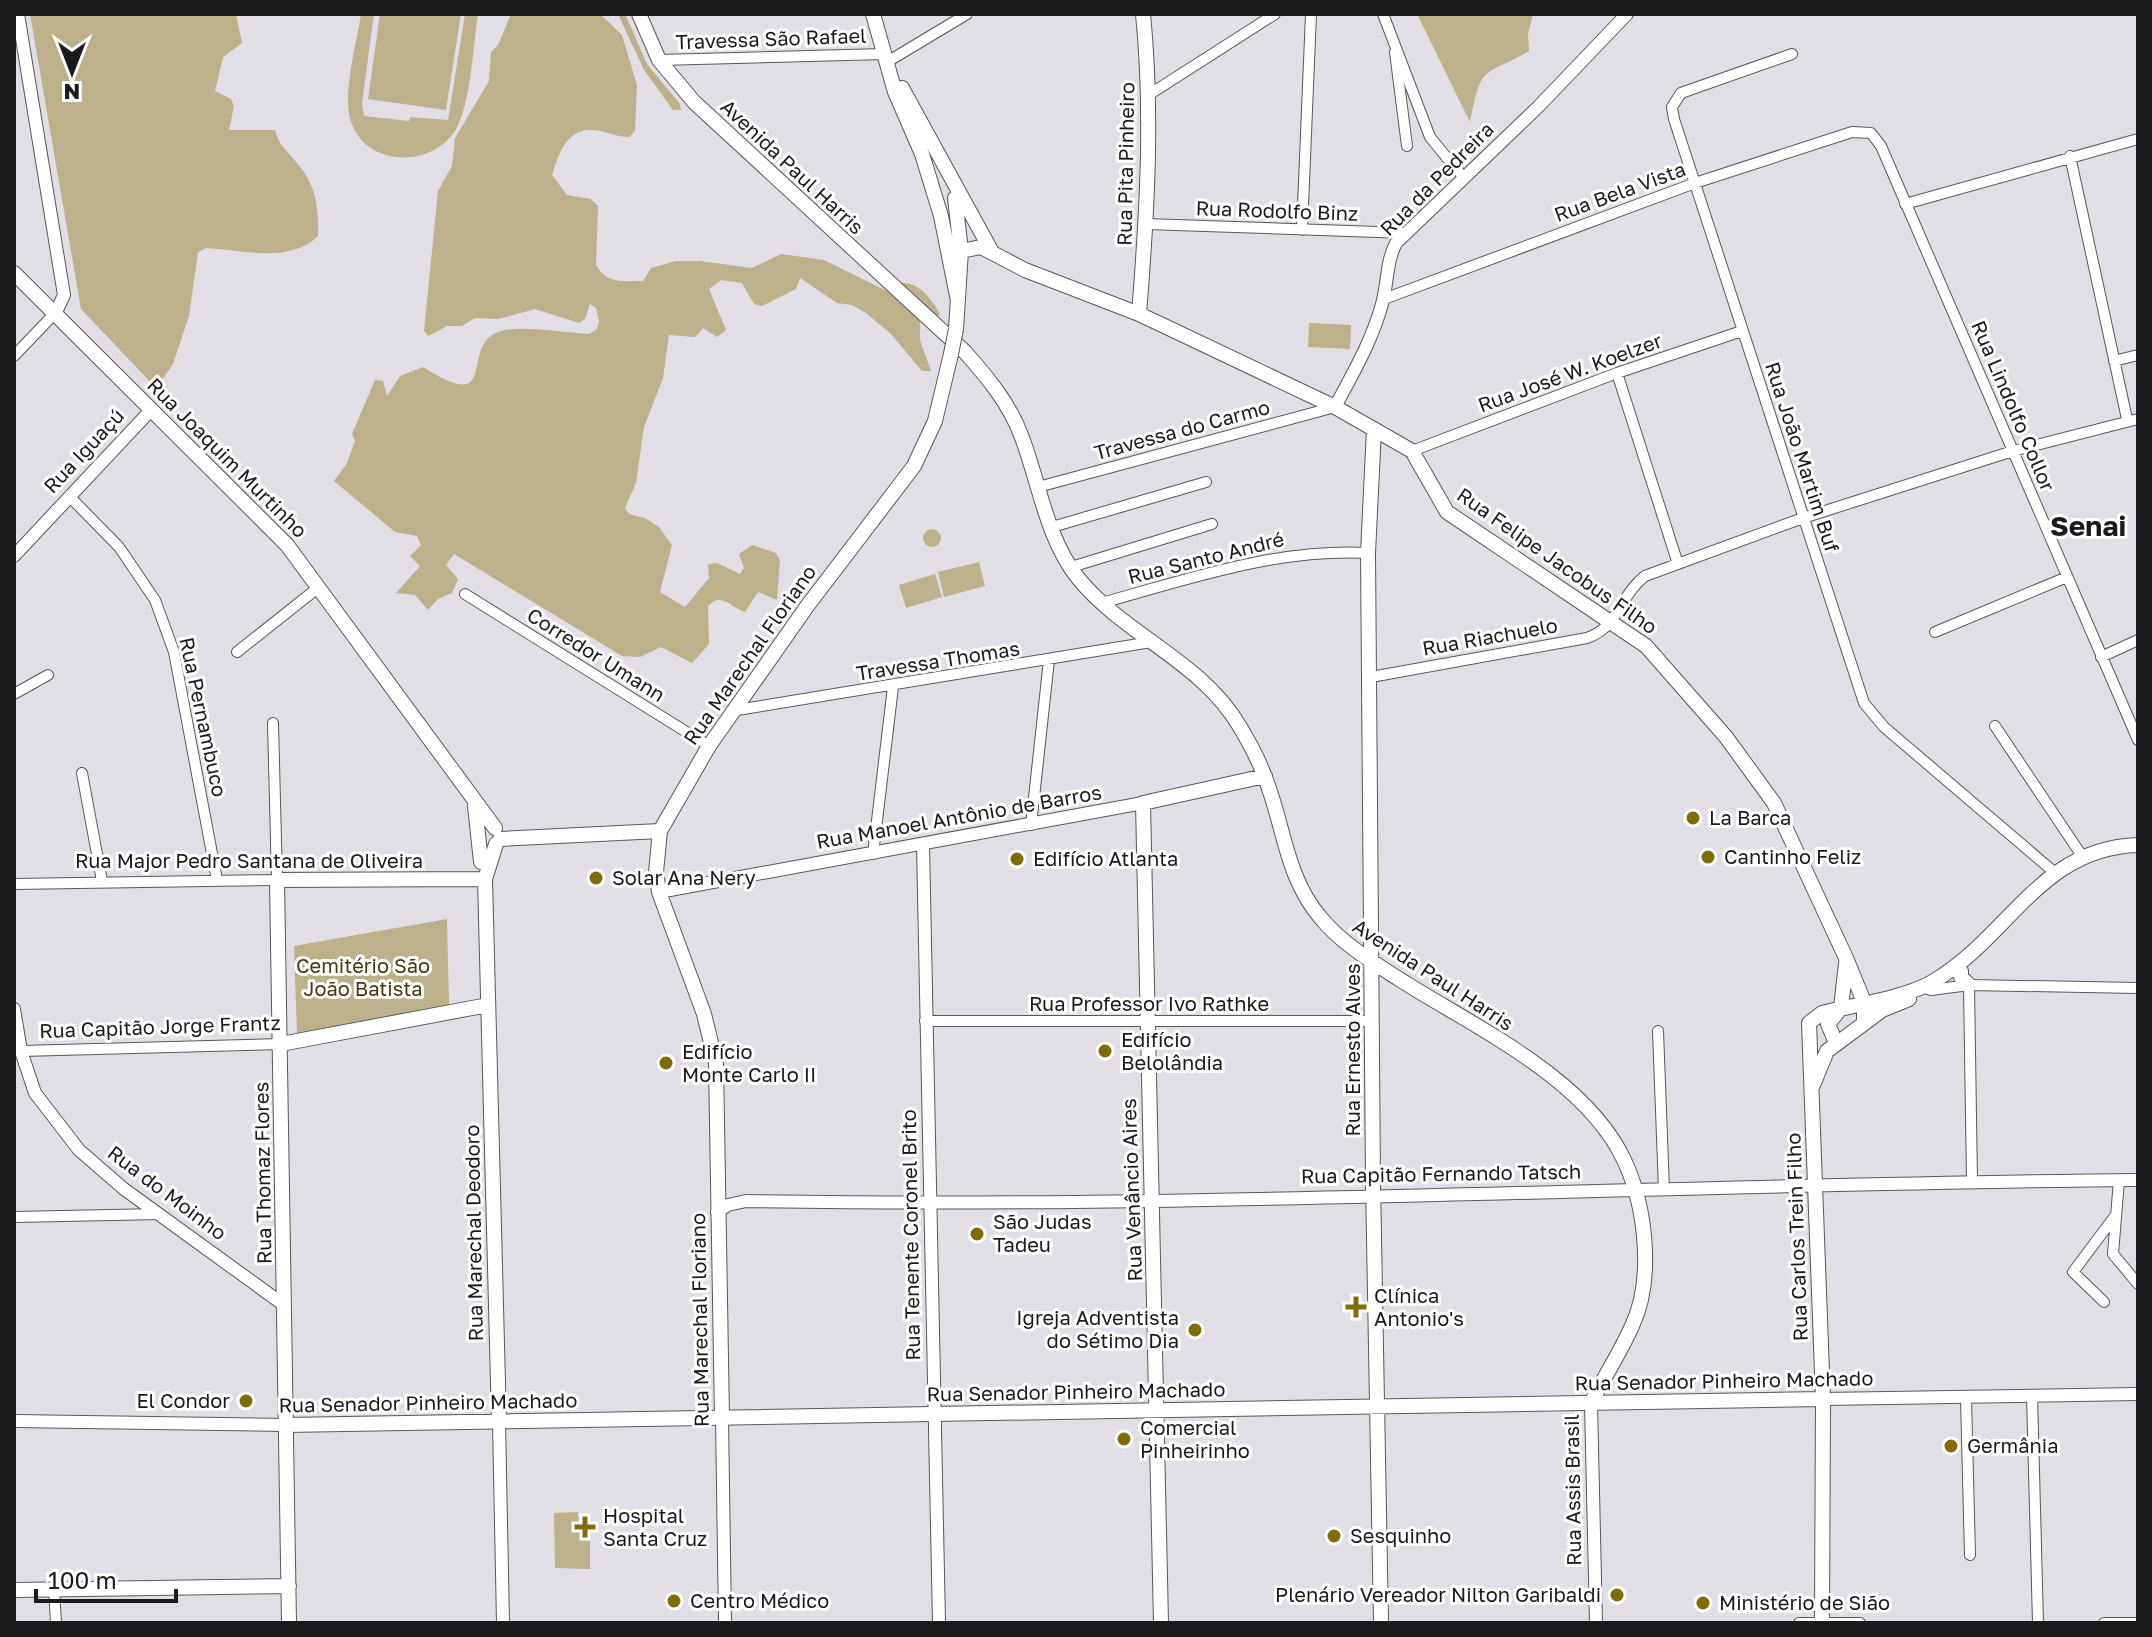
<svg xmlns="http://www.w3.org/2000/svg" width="2152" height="1637" viewBox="0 0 2152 1637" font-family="'Golos Text',sans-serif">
<rect width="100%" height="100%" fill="#e1dee5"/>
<path fill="#bcb18a" d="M30,14H236L242,43L223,57L215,91L231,99L234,106L229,130H275C279,146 286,149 296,162C316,184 319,208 318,236C289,264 244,250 206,248L198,252L189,316L173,364L156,388L81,309Z
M361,14H374L362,103L364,116L409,121L410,117L448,120L465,14H478C473,46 471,102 456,129C432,170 362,167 350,118C343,92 357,41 361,14Z
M380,14H461L446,110L368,99Z
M511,14H600L622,35L637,85L635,131L629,137C615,137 605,130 591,130C566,129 558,156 552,175L567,195L591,199L598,206L596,265C606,284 624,281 643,281L651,268L676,261H700L752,268L781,254L824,260L899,297L902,283C920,282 932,300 940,314L934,320L920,316V340L931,371H922L891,334L866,313L852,305L837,303L800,278L796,289L762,306L754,304L742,283L721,280L709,289L726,330L717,337L703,328L695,337L669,335L663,378L644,427L636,483L625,508L629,514L645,518L659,527L672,545L660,592L685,607L709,578L708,564L717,563L740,574L744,568L739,554L752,545L776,553L780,560L777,600L758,592L745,612C731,608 722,591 708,606L709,644L692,663L661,647L640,657L622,656L454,554L446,565L458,579L452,593L438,599L428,610L415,595L396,593L420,566L410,556L421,545L417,536L395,532L334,481L347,463L355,441L352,434L375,380L383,381L387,396L400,376L423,367C503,418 457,343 501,331C522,325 566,333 589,334L597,329L599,322L596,308L590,304L585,319L579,323L535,309L499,319L475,318L462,326H447L428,336L424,331L438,191L452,166L455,138L489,81L491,52L498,45Z
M618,14H625L647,64L680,104L681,110H673L644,70Z
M1417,14H1533L1528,34L1529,51C1482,78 1482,62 1470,122Z
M1309,323L1351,325L1350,349L1308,347Z
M923 538a9 9 0 1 1 18 0a9 9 0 1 1-18 0Z
M979,562L985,586L944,597L938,572Z
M935,574L942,597L906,608L899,585Z
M447,919L449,1005L297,1034L294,946Z
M578,1512L579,1528H590V1569L555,1568L554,1513Z"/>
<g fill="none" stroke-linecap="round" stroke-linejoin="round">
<defs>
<path id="minor" d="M1383,14L1430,137L1447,158
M1395,52L1407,146
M1792,54L1681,93L1672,107L1674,119L1864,703L1884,727L2054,872
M659,60L884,54
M887,62L967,14
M1150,94L1275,14
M2070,156L2127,419
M1456,168L1464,178
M1905,204L2138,139
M1146,224L1406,233
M1302,230L1311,14
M1384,299L1695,183L1852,132L1871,133L1881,146L2138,740
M14,356L56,312
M2114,361L2138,355
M1617,373L1678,564
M1412,451L1617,373L1742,331
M1038,487L1335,407
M70,497L119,547L155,600L174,652L217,880
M1052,527L1206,482
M1071,567L1212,524
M465,594L709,746
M1101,603C1189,579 1277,548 1368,553
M1935,632L2067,577
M237,652L319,587
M2101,657L2138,640
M1371,677L1587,638C1619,627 1620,595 1645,576L1803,518L2013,451L2138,419
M14,694L48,675
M731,711L1151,642
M1995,726L2082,856
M82,773L102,881
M1031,825L1049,660
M873,854L893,687
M14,884L277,880L273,723
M1969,985L1972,1182
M1922,987L1931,990L1969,985L2138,988
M925,1021H1373
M1658,1031L1664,1190
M21,1051L281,1044
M2119,1180L2113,1254L2138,1284
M14,1217L160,1214
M2104,1302L2073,1272L2115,1216
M2032,1395L2038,1623
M1966,1398L1970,1555
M54,1588L56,1623
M1799,1623H1860
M2104,1623H2138"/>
<path id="tertiary" d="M18,14L64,295L56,312
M1335,407C1353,373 1372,341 1382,304C1388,283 1386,262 1396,243L1538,107L1627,14
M14,556L151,410
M923,845L939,1623
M659,892L1143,803
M14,1009L21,1051L35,1093L79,1150L124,1189L284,1305
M717,1212L728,1205L746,1201C1210,1209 1674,1184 2138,1180
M1823,1399L2138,1394
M1591,1403L1596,1623
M722,1418L725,1623
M14,1421L285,1425
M499,1422L503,1623"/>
<path id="secondary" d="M639,14L659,60L694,102L965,352C988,378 1009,403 1021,435C1039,481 1046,538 1078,578C1125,636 1202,661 1240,727C1249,742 1258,758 1264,775C1284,823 1285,876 1320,917C1341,943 1371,961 1399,979C1474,1027 1587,1078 1625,1162C1646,1208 1654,1280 1632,1326C1620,1353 1604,1377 1591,1403
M873,14L895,92L922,154L941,216L958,301
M902,88L992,252
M955,198L961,251L956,329
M961,251L981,247L1025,270L1139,314L1335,407L1412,451L1447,512L1646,646L1726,737L1774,803L1846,958L1864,1002V1023
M14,273L287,545L495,828
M1139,314C1147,214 1153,114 1143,14
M1374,429L1368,553L1373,1182L1381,1623
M475,806L481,862
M500,839L660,831
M496,844L485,879L499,1422
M1961,971V977L1969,985
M1836,1043L1828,1024L1841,1008L1846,963
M281,1044L488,1005
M1813,1085L1827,1051L1882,1010L1909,999
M722,1418L716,1063L704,1014L659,892L656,872L660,831L709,746L808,605L914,466L935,421L951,354
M285,1425L1823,1399
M14,1590L289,1586
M289,1623L277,880L485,879
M1161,1623L1143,803L1265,776
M1822,1623L1823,1399L1809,1023L1822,1013C1854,1005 1906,998 1934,981C2010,936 2040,848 2138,845"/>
</defs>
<use href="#minor" stroke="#59575c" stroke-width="12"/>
<use href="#tertiary" stroke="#59575c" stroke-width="14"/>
<use href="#secondary" stroke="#59575c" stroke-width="16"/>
<use href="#minor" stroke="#fff" stroke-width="10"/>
<use href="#tertiary" stroke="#fff" stroke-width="12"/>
<use href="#secondary" stroke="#fff" stroke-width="14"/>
<defs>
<path id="secondary-bridge" d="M951,354L956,329"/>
</defs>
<use href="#secondary-bridge" stroke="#59575c" stroke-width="16" stroke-linecap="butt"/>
<use href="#secondary-bridge" stroke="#fff" stroke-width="14"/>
</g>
<g fill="#816b04" stroke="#fff" stroke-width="3">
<circle cx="1693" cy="818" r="8"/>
<circle cx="1708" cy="857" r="8"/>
<circle cx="1017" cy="859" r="8"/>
<circle cx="596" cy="878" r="8"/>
<circle cx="1105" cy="1051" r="8"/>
<circle cx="666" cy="1063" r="8"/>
<circle cx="977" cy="1234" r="8"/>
<path d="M1352 1295h8v8h8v8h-8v8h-8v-8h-8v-8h8z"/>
<circle cx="1195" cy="1330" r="8"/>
<circle cx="246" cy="1401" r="8"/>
<circle cx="1124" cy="1439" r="8"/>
<circle cx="1951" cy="1446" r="8"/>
<path d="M581 1515h8v8h8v8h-8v8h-8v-8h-8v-8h8z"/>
<circle cx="1334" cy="1536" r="8"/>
<circle cx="1617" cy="1595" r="8"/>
<circle cx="674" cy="1601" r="8"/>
<circle cx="1703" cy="1603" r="8"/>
</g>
<g text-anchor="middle" stroke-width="6" stroke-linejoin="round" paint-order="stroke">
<g font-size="20" fill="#1a191b" stroke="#fff">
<text transform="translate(771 39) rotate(-2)" y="7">Travessa São Rafael</text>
<text transform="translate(1126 164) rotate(-89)" y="7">Rua Pita Pinheiro</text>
<text transform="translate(792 167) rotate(43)" y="7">Avenida Paul Harris</text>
<text transform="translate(1437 179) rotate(-45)" y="7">Rua da Pedreira</text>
<text transform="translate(1620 192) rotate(-20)" y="7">Rua Bela Vista</text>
<text transform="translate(1277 211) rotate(2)" y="7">Rua Rodolfo Binz</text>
<text transform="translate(1570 373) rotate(-20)" y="7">Rua José W. Koelzer</text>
<text transform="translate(2013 406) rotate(67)" y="7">Rua Lindolfo Collor</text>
<text transform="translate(1182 430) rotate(-15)" y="7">Travessa do Carmo</text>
<text transform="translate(84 451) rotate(-47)" y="7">Rua Iguaçú</text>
<text transform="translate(1802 457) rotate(72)" y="7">Rua João Martim Buf</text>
<text transform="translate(227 458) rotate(45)" y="7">Rua Joaquim Murtinho</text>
<text transform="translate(1206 558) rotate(-14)" y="7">Rua Santo André</text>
<text transform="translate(1557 561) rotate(35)" y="7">Rua Felipe Jacobus Filho</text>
<text transform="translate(1490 637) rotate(-10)" y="7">Rua Riachuelo</text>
<text transform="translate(596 655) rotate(32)" y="7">Corredor Umann</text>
<text transform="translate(750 655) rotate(-55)" y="7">Rua Marechal Floriano</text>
<text transform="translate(938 661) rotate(-9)" y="7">Travessa Thomas</text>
<text transform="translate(203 717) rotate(78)" y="7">Rua Pernambuco</text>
<text transform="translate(959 817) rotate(-10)" y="7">Rua Manoel Antônio de Barros</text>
<text x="249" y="868">Rua Major Pedro Santana de Oliveira</text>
<text transform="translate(1433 975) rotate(33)" y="7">Avenida Paul Harris</text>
<text x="1149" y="1011">Rua Professor Ivo Rathke</text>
<text transform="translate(160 1027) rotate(-2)" y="7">Rua Capitão Jorge Frantz</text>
<text transform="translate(1353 1050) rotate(-90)" y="7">Rua Ernesto Alves</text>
<text transform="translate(263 1173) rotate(-91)" y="7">Rua Thomaz Flores</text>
<text transform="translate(1441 1174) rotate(-1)" y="7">Rua Capitão Fernando Tatsch</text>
<text transform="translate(1132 1190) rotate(-92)" y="7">Rua Venâncio Aires</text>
<text transform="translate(167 1193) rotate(37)" y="7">Rua do Moinho</text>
<text transform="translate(474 1233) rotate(-91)" y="7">Rua Marechal Deodoro</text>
<text transform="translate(911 1235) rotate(-91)" y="7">Rua Tenente Coronel Brito</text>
<text transform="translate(1797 1237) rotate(-92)" y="7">Rua Carlos Trein Filho</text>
<text transform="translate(700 1320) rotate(-91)" y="7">Rua Marechal Floriano</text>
<text transform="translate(1724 1381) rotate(-1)" y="7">Rua Senador Pinheiro Machado</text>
<text transform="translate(1076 1392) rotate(-1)" y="7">Rua Senador Pinheiro Machado</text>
<text transform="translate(428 1403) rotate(-1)" y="7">Rua Senador Pinheiro Machado</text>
<text transform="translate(1573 1490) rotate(-91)" y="7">Rua Assis Brasil</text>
</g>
<g font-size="20" fill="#1a191b" stroke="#fff" text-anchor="start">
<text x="1709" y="825">La Barca</text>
<text x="1724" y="864">Cantinho Feliz</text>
<text x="1033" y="866">Edifício Atlanta</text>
<text x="612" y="885">Solar Ana Nery</text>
<text x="1121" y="1047">Edifício<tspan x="1121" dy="23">Belolândia</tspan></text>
<text x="682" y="1059">Edifício<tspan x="682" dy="23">Monte Carlo II</tspan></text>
<text x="993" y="1229">São Judas<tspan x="993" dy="23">Tadeu</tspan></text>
<text x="1374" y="1303">Clínica<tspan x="1374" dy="23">Antonio's</tspan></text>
<text x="1179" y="1325" text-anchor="end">Igreja Adventista<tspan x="1179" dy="23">do Sétimo Dia</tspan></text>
<text x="230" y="1408" text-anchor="end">El Condor</text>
<text x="1140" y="1435">Comercial<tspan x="1140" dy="23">Pinheirinho</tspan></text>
<text x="1967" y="1453">Germânia</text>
<text x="603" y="1523">Hospital<tspan x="603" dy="23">Santa Cruz</tspan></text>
<text x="1350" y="1543">Sesquinho</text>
<text x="1601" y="1602" text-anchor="end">Plenário Vereador Nilton Garibaldi</text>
<text x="690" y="1608">Centro Médico</text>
<text x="1719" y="1610">Ministério de Sião</text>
</g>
<g font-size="20" fill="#45390c" stroke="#fff">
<text x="363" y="973">Cemitério São<tspan x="363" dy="23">João Batista</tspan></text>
</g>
<g font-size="28" font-weight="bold" fill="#1a191b" stroke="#fff">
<text x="2088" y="536">Senai</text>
</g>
</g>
<rect width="2152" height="1637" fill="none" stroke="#1a191b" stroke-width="32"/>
<g transform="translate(72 72) rotate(180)" stroke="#ffffff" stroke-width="6" paint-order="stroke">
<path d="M0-6L14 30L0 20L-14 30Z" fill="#1a191b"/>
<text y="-12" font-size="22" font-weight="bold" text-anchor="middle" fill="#1a191b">N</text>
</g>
<path d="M36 1589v12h140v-12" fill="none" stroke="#1a191b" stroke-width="4"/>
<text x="48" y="1589" font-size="24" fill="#1a191b" stroke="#ffffff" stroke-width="6" paint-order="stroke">100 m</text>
</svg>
